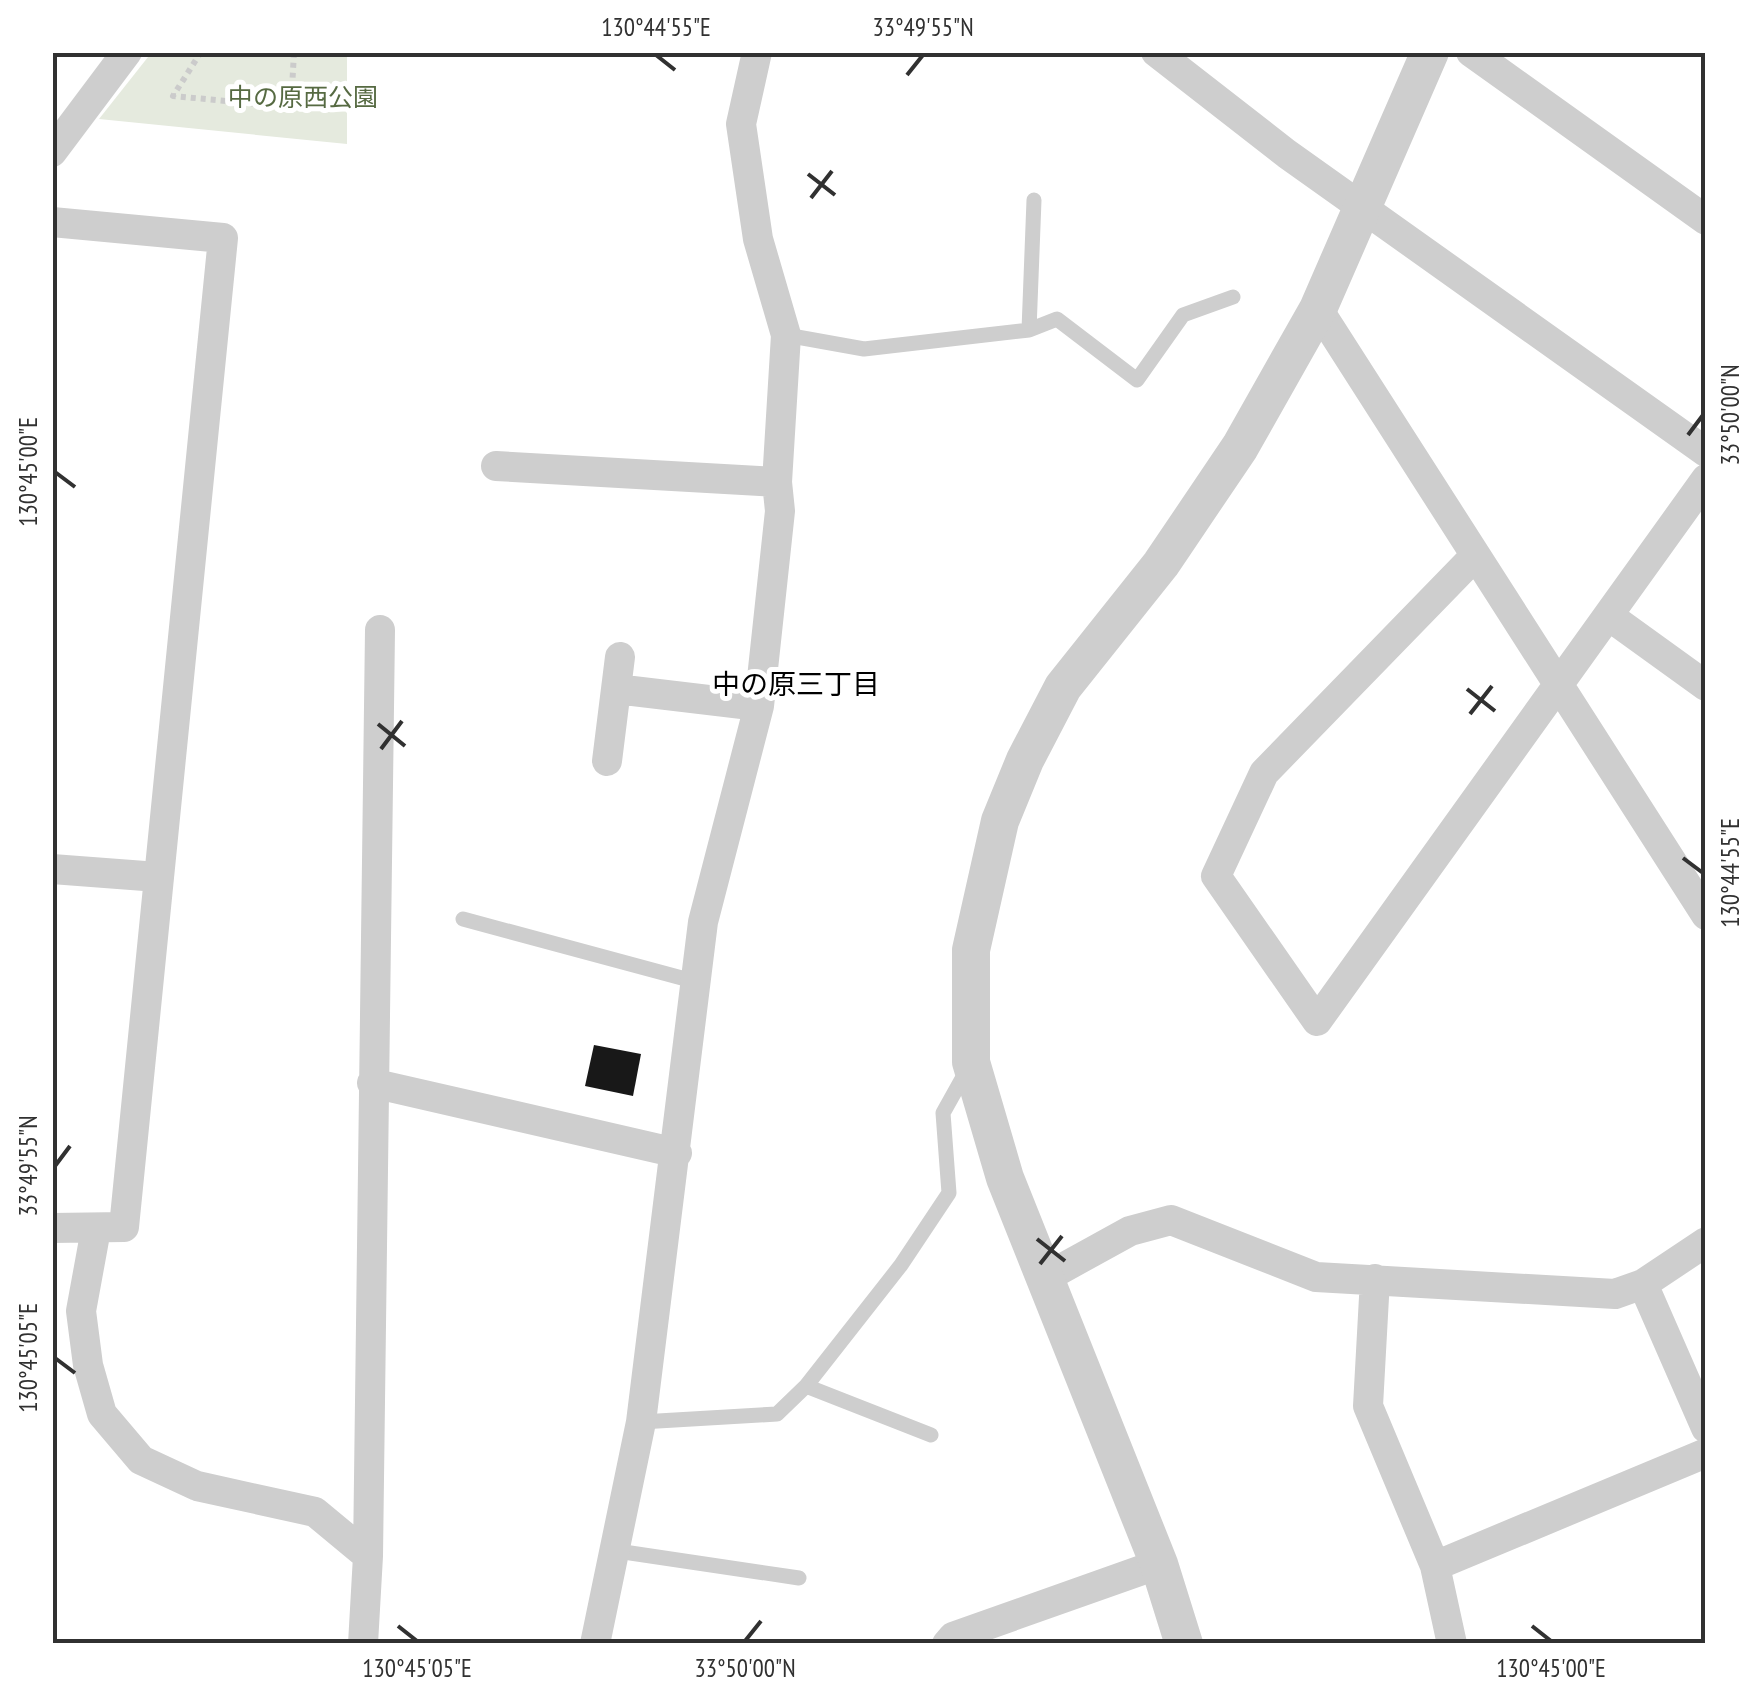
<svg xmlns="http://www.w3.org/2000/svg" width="1758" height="1696" viewBox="0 0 1758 1696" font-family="'PT Sans Narrow','Noto Sans JP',sans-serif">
<rect width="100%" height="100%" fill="#fff"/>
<path fill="#e5eade" d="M152,52L347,53V144L99,119Z"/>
<path fill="#181818" d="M594,1045L641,1054L633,1096L585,1086Z"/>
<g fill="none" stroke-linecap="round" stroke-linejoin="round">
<path stroke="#cbcbcb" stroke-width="6" stroke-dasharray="5 5" stroke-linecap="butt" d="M201,52L173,96L291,107L294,52"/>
<path stroke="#cecece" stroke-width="15" d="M1029,330L1034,200
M786,335L864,349L1029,330L1057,319L1137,380L1183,315L1233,297
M463,919L693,981
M806,1386L931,1435
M641,1422L777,1414L806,1386L901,1265L949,1193L943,1113L967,1070
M617,1551L799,1578"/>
<path stroke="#cecece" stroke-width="30" d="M1156,52L1287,154L1706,452
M1471,52L1706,220
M52,152L127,52
M52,222L223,238L124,1227L52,1228
M1318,309L1706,915
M496,466L777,482
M1474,557L1264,773L1216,876L1317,1021L1706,479
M1609,616L1706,686
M620,657L616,689L759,706
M607,761L616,689
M52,869L158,877
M372,1083L677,1153
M96,1229L81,1311L88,1365L102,1414L141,1460L197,1486L315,1512L368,1556
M1043,1279L1130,1231L1171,1220L1316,1277L1615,1294L1643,1284L1706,1242
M1375,1279L1368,1406L1435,1566L1452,1644
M1643,1284L1706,1428
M1435,1566L1706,1453
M363,1644L368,1556L380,630
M595,1644L641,1422L703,922L759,706L780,511L777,482L786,335L758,239L741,124L757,52
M947,1644L953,1637L1159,1564"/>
<path stroke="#cecece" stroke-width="38" d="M1184,1644L1159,1564L1005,1178L971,1062V950L1000,821L1025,760L1063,687L1161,564L1240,447L1318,309L1430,52"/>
</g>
<path fill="none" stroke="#313131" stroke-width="4" d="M656,55L675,70M907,75L923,55M808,174L835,195M811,198L832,171M1688,435L1703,415M55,472L75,487M1467,689L1495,711M1470,714L1492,686M378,724L405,746M381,749L402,721M1683,858L1703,873M55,1166L70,1146M1037,1239L1065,1261M1040,1264L1062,1236M55,1358L75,1373M398,1626L417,1641M1532,1626L1551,1641M745,1641L761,1621"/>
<g text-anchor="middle" stroke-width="10" stroke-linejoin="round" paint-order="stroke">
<g font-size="25" fill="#566a42" stroke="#fff">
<text x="303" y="106">中の原西公園</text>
</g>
<g font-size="28" fill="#000" stroke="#fff">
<text x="796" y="694">中の原三丁目</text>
</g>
</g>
<rect width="1758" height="1696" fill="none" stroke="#ffffff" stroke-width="110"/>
<rect x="55" y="55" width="1648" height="1586" fill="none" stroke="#313131" stroke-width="4"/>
<g font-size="25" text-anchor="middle" fill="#313131">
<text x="656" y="36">130°44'55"E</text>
<text x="923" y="36">33°49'55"N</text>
<text transform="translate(1730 415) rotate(-90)" y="9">33°50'00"N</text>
<text transform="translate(28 472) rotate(-90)" y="9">130°45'00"E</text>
<text transform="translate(1730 873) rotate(-90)" y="9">130°44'55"E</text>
<text transform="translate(28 1166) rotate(-90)" y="9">33°49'55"N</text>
<text transform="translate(28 1358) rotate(-90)" y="9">130°45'05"E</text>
<text x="417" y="1677">130°45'05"E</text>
<text x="745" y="1677">33°50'00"N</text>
<text x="1551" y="1677">130°45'00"E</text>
</g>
</svg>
